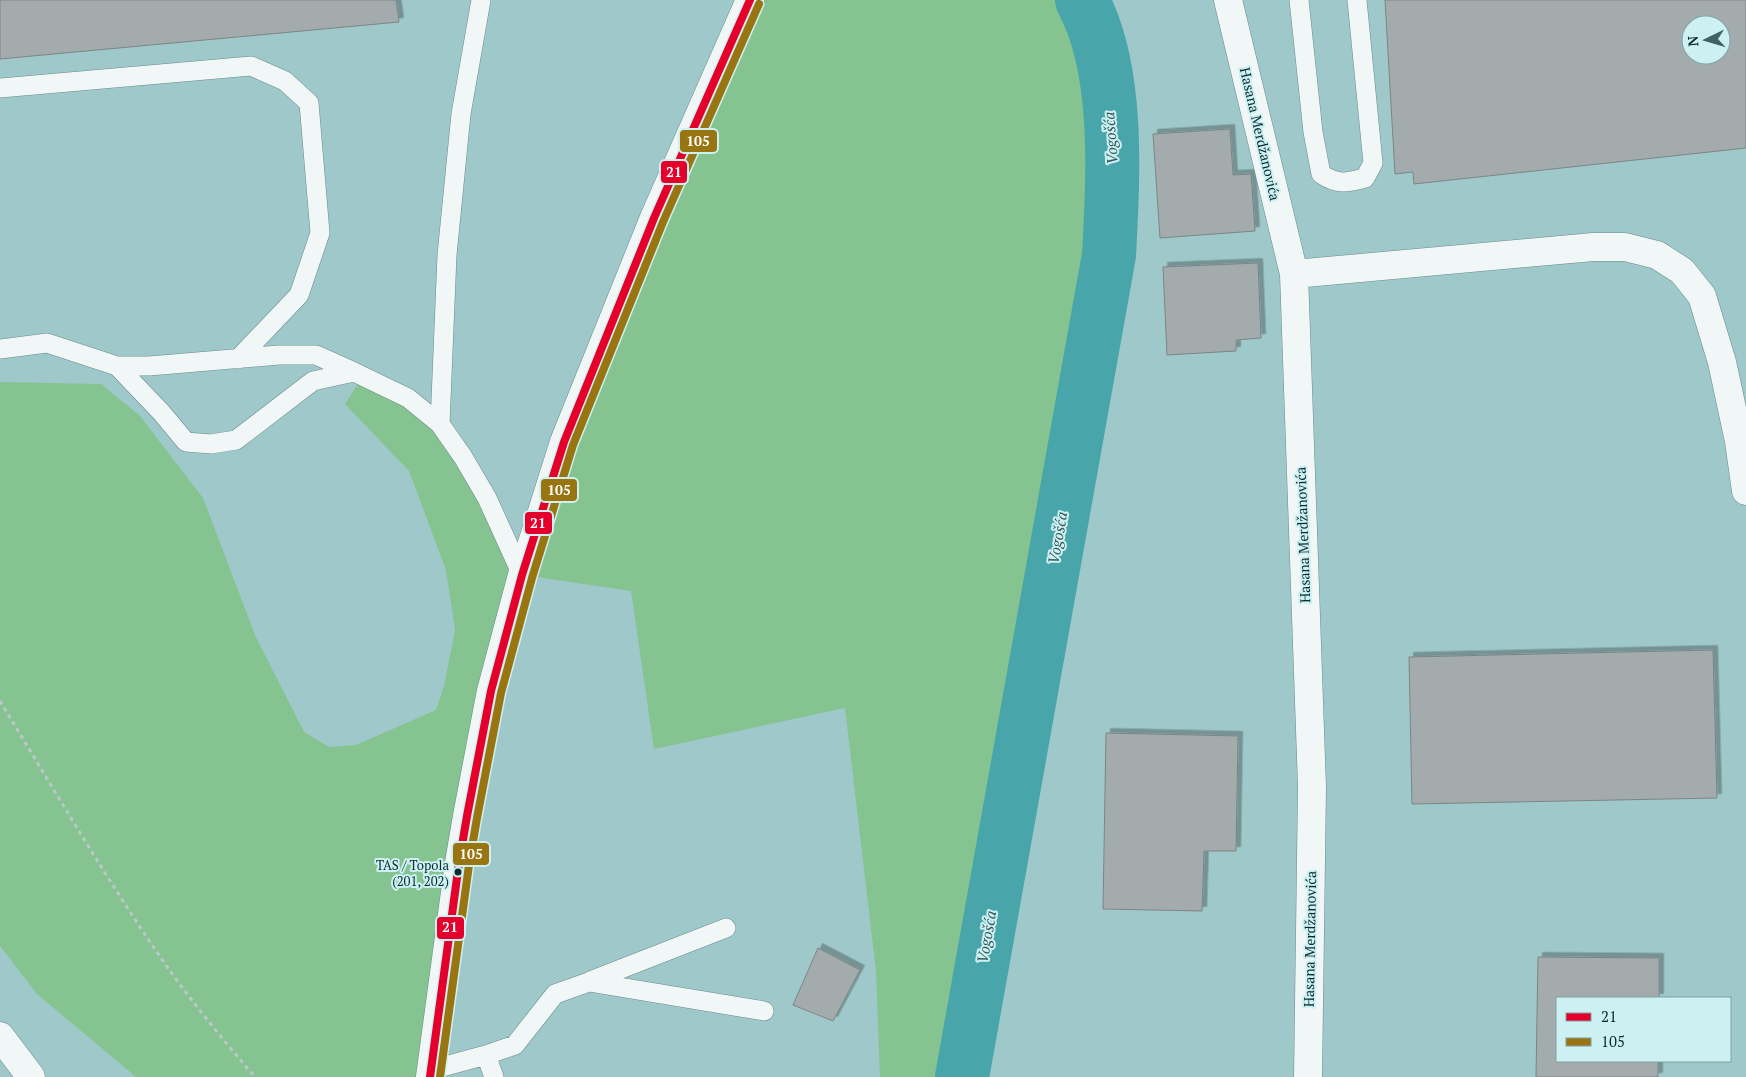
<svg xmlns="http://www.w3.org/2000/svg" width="1746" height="1077" viewBox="0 0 1746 1077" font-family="'PT Serif',serif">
<defs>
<filter id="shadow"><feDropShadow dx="4.5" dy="-4.5" stdDeviation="0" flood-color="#0004"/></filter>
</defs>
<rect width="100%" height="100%" fill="#9fc8ca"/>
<path fill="#85c490" d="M749,0H1082C1120,70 1113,178 1109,255L962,1077H880L876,971L845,708L654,749L631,591L523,575L430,1077H136L37,994L0,946V382L101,384L140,416L203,498L255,635L304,732L329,747L356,745L436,710L444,686L455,630L446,570L409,471L345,404L363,376L440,424L522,574Z"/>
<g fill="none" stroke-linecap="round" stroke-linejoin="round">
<path stroke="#48a6ab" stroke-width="54" d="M962,1077L1109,255C1113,178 1120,70 1082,0"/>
</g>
<path fill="#a4abac" stroke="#7c8586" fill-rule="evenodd" filter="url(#shadow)" d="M0,0H396L399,22L0,59Z
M1385,0H1746V148L1414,184L1413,172L1395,174ZM1691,25H1721V55H1691Z
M1230,129L1233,175L1251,174L1255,231L1160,238L1153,134Z
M1258,263L1261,338L1236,340V351L1167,355L1163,267Z
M1713,650L1717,798L1412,804L1409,657Z
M1106,733L1238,736L1236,851H1204L1202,911L1103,909Z
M818,948L860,970L833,1021L793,1005Z
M1538,957L1659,958V998H1557V1061H1658V1077H1536Z"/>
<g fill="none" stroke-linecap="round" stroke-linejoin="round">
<defs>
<path id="lane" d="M1299,0L1313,132L1321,174C1338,185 1346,183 1365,178L1373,163L1357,0
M0,88L251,66L285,81L309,103L320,233L299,295L238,359
M0,349L47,343L117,366L161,412L186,442L211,444L236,440L313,381L354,372L408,398L440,424L463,457L487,498L522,575
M117,366H149L279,355H316L354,372
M440,424L447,255L461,114L481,0
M590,981L726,928
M486,1055L494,1077
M431,1070L486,1055L515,1045L555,994L589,982L764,1011"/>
<path id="street" d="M1228,0L1294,274L1312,787L1308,1077
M1294,274L1593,247H1625L1657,255L1682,271L1702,296L1722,362L1739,441L1746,491
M0,1036L31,1077"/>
<path id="primary" d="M430,1077L459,863L467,816L491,691L522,575L564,442L654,218L750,0"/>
</defs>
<use href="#lane" stroke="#698b8c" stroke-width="20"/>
<use href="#street" stroke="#698b8c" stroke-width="29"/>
<use href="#primary" stroke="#698b8c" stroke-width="29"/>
<path stroke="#bbc8c9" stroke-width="3" stroke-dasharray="4 4" stroke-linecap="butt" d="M0,701C53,788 105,877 163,961C191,1001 223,1040 255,1077"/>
<use href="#lane" stroke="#f1f7f7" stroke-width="19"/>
<use href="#street" stroke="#f1f7f7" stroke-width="28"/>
<use href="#primary" stroke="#f1f7f7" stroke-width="28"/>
<defs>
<path id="bus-1" d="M430,1077L459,863L467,816L491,691L522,575L564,442L654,218L750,0"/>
<path id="bus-2" d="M440,1077L469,865L477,818L501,693L532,578L573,445L663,222L759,4"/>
</defs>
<use href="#bus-1" stroke="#cdf1f3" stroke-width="11"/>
<use href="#bus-2" stroke="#cdf1f3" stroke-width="11"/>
<use href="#bus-1" stroke="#e4002b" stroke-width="8"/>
<use href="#bus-2" stroke="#997512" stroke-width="8"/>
</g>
<circle fill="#0b2b2d" stroke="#cdf1f3" stroke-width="2" cx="458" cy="872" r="4.5"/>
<g text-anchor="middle" stroke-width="4" stroke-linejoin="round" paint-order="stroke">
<g font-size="13" fill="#0b2b2d" stroke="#cdf1f3" text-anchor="end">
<text x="449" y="870">TAS / Topola<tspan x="449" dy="16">(201, 202)</tspan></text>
</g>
<g font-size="14" fill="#0b2b2d" stroke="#cdf1f3">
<text transform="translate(1260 134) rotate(77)" y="5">Hasana Merdžanovića</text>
<text transform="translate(1303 535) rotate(-92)" y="5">Hasana Merdžanovića</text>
<text transform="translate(1310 939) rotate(-89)" y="5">Hasana Merdžanovića</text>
</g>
<g font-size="15" font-style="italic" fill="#365759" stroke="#cdf1f3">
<text transform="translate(1111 138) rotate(-94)" y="5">Vogošća</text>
<text transform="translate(1058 538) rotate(-80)" y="5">Vogošća</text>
<text transform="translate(987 937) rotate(-80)" y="5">Vogošća</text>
</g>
</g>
<g stroke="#cdf1f3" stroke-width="2">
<rect x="679" y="129" width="39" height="24" rx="5" fill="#997512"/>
<rect x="660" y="160" width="28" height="24" rx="5" fill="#e4002b"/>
<rect x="540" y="478" width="38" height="24" rx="5" fill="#997512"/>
<rect x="524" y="511" width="29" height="24" rx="5" fill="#e4002b"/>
<rect x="452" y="842" width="38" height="24" rx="5" fill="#997512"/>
<rect x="436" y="916" width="29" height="24" rx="5" fill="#e4002b"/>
</g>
<g font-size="14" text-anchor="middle" font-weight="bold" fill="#fff">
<text x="698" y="146">105</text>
<text x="674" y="177">21</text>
<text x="559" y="495">105</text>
<text x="538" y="528">21</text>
<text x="471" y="859">105</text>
<text x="450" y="932">21</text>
</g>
<rect x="1556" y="997" width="175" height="65" fill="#cdf1f3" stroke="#7fa2a4"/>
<rect x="1566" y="1013" width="25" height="8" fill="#e4002b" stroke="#7fa2a4"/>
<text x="1601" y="1022" font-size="15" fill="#0b2b2d">21</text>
<rect x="1566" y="1038" width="25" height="8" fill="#997512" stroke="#7fa2a4"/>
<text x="1601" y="1047" font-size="15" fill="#0b2b2d">105</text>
<g transform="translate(1706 40) rotate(265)"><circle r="24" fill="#cdf1f3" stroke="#7fa2a4"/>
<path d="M0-4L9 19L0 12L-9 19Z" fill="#3f6264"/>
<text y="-8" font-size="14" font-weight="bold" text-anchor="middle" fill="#0b2b2d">N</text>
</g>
</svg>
